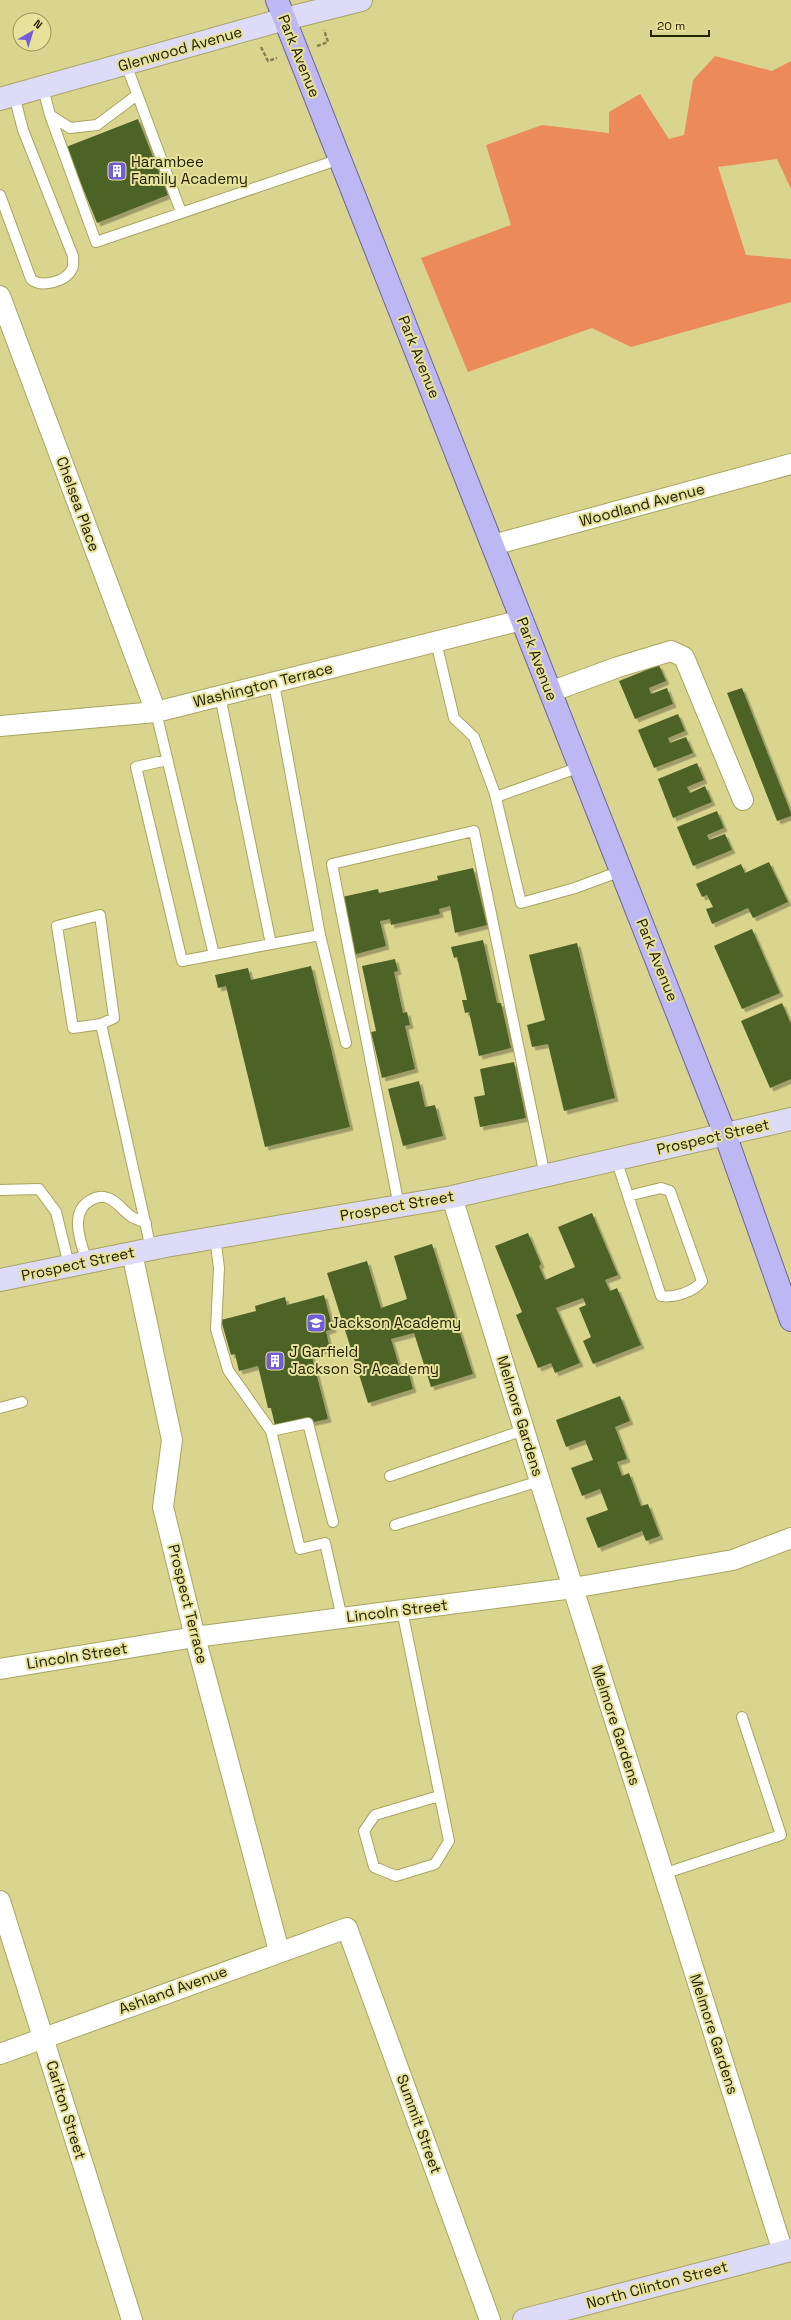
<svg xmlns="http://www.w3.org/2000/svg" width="791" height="2320" viewBox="0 0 791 2320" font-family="'Space Grotesk',sans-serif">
<defs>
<filter id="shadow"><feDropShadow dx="3.5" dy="3.5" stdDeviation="0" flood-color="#0004"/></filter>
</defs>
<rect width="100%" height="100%" fill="#d9d58f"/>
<path fill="#ec8a5a" d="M715,56L772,71L791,61V189L777,159L718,167L746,255L791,259V302L631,347L592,328L468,372L421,258L511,225L486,145L542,125L609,133V112L640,94L669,139L684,135L693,80Z"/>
<path fill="#4e6326" filter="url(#shadow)" d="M138,119L168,195L97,223L66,147Z
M659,665L666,681L649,688L651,694L667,688L673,704L635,719L619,681Z
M742,688L791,813V816L777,821L727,693Z
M678,714L685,731L668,738L670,743L686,737L693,753L654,768L638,730Z
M697,763L704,780L687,787L690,793L705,786L712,802L673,818L658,779Z
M717,811L724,828L707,835L709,840L725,834L732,850L693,866L677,827Z
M769,862L788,902L753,918L748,908L712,924L706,909L713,907L707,895L702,897L696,884L741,864L745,873Z
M473,868L487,925L455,933L450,906L439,909L440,914L391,925L390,919L380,921L386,946L353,955L342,897L378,889L379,893L438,880L437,876Z
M752,929L780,993L742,1009L714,946Z
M483,940L497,1003H501L511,1048L479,1056L469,1012L465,1013L462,1000H467L457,957L454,958L451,947Z
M577,943L615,1098L564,1111L548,1044L532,1047L527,1025L545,1020L529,955Z
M395,959L398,971L394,972L403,1013L407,1012L410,1025L405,1026L415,1069L382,1078L371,1032L376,1031L362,966Z
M311,966L350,1127L265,1147L226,986L218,988L215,975L248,968L251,980Z
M782,1003L791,1024V1079L770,1088L741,1021Z
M514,1062L526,1118L480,1127L474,1097L485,1095L480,1069Z
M419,1081L425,1107L435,1105L443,1136L403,1146L388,1089Z
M592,1213L618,1275L605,1280L610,1291L617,1288L641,1345L593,1364L583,1341L591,1337L579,1308L586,1305L583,1298L556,1308L580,1363L555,1373L551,1363L538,1368L516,1315L522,1312L495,1246L528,1233L541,1264L539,1266L545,1280L575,1267L558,1227Z
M432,1244L473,1374L431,1387L414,1333L391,1339L400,1369L407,1367L413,1389L368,1403L327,1273L367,1261L381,1308L407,1299L394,1256Z
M324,1295L333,1329L326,1331L330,1349L311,1353L328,1419L276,1430L271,1408H268L258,1366L239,1371L235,1354L231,1355L221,1320L256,1311L255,1306L285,1297L287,1305Z
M620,1396L630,1421L615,1427L627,1459L617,1462L622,1476L629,1473L641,1506L648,1504L660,1536L646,1541L642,1531L598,1548L586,1518L608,1510L600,1489L582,1496L571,1468L593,1460L585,1440L566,1447L556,1420Z"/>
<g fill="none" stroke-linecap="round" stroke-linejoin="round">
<defs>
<path id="lane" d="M126,64L181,212
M43,88L50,115L96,242L340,159
M50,115L70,128L97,125L137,95
M0,195L31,279C41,288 66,282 72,269C74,266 73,260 73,256L23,130L14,95
M436,642L454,718L474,737L495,794L521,903L575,888L621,871
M156,712L214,955L271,944L220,696
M167,760L136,767L182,961L214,955
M496,797L580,767
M320,935L346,1043
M271,944L320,935L274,683
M101,1024L73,1028L57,926L100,915L114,1018L101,1024L151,1249
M616,1159L661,1296C674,1298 694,1292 702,1281L670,1191L661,1188L628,1196
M0,1190L39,1189L56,1212L69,1265
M399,1206L332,864L474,831L545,1176
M215,1237L219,1268L216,1329L228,1370L271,1431L300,1549L325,1543L342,1618
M87,1262C81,1243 68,1212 91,1200C96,1197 101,1195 108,1198C118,1202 123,1211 132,1217C136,1219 141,1221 146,1223
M0,1408L22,1402
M271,1431L308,1423L333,1522
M390,1476L524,1430
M395,1525L540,1481
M402,1610L449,1841L435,1864L396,1876L374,1867L364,1831L375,1815L439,1796
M663,1874L781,1835L742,1717"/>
<path id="street" d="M0,296L156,712
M493,545L791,464
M550,692L618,667L671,651L684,657L743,800
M0,726L156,712L522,620
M452,1197L573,1588L783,2252
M132,1253L172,1440L163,1507L195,1637L279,1951
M0,1669L195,1637L573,1588L733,1560L791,1538
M0,1901L132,2320
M0,2054L347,1928L490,2320"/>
<path id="secondary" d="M0,99L285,19L361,0
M0,1280L166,1246L452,1197L791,1119
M524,2320L791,2250"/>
<path id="primary" d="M277,0L725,1134L791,1320"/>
</defs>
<use href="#lane" stroke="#a8a560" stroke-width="12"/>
<use href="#street" stroke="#a8a560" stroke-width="22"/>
<use href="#secondary" stroke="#a8a560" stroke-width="24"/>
<use href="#primary" stroke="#6a649a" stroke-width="24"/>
<path stroke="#868350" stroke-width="2.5" stroke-dasharray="4 2" stroke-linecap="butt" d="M317,46L328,42L324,30
M261,47L268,61L277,58"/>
<use href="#lane" stroke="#fff" stroke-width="10"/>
<use href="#street" stroke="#fff" stroke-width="20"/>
<use href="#secondary" stroke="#dedbf9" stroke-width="22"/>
<use href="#primary" stroke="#bdb8f4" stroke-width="22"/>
</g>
<defs>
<symbol id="building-square" viewBox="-11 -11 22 22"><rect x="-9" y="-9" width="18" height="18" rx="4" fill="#705dd7" stroke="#e6e29b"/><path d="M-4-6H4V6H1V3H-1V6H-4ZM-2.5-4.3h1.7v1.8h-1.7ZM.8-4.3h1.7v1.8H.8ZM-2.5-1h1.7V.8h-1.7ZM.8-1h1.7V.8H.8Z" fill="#fff"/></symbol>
<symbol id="school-square" viewBox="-11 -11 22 22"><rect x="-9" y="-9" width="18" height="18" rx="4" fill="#705dd7" stroke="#e6e29b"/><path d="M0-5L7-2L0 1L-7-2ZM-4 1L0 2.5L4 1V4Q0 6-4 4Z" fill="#fff"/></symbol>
</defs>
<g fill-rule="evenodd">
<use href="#building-square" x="106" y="160" width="22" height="22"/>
<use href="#school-square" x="305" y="1312" width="22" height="22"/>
<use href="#building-square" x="264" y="1350" width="22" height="22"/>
</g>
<g text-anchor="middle" stroke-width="4" stroke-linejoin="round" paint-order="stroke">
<g font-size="15" fill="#222003" stroke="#e6e29b">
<text transform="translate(180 49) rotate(-16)" y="5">Glenwood Avenue</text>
<text transform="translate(299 56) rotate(68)" y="5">Park Avenue</text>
<text transform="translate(419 357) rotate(68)" y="5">Park Avenue</text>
<text transform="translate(78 504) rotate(70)" y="5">Chelsea Place</text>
<text transform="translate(642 505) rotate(-15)" y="5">Woodland Avenue</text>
<text transform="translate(537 659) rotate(69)" y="5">Park Avenue</text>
<text transform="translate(263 685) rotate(-14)" y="5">Washington Terrace</text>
<text transform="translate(657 960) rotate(68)" y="5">Park Avenue</text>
<text transform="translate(713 1137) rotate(-13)" y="5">Prospect Street</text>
<text transform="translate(397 1206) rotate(-10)" y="5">Prospect Street</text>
<text transform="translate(78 1264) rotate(-12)" y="5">Prospect Street</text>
<text transform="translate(520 1416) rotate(73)" y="5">Melmore Gardens</text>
<text transform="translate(188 1604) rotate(76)" y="5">Prospect Terrace</text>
<text transform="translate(397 1611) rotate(-7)" y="5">Lincoln Street</text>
<text transform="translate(77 1656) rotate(-9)" y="5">Lincoln Street</text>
<text transform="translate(616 1725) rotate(72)" y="5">Melmore Gardens</text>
<text transform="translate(173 1990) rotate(-20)" y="5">Ashland Avenue</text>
<text transform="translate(714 2034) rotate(72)" y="5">Melmore Gardens</text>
<text transform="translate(66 2110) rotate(73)" y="5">Carlton Street</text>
<text transform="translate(419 2124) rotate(70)" y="5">Summit Street</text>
<text transform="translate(657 2285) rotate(-15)" y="5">North Clinton Street</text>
</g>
<g font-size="15" fill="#222003" stroke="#e6e29b" text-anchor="start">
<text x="131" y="167">Harambee<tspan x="131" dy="17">Family Academy</tspan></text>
<text x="330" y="1328">Jackson Academy</text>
<text x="289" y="1357">J Garfield<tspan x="289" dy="17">Jackson Sr Academy</tspan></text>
</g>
</g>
<g transform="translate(32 32) rotate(38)"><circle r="19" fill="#e6e29b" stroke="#98945e"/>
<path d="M0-3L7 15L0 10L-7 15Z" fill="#705dd7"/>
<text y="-6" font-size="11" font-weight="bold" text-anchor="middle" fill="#222003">N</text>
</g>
<path d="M651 30v6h58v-6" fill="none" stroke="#222003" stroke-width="2"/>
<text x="657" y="30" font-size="12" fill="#222003" stroke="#e6e29b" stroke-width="3" paint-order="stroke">20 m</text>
</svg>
